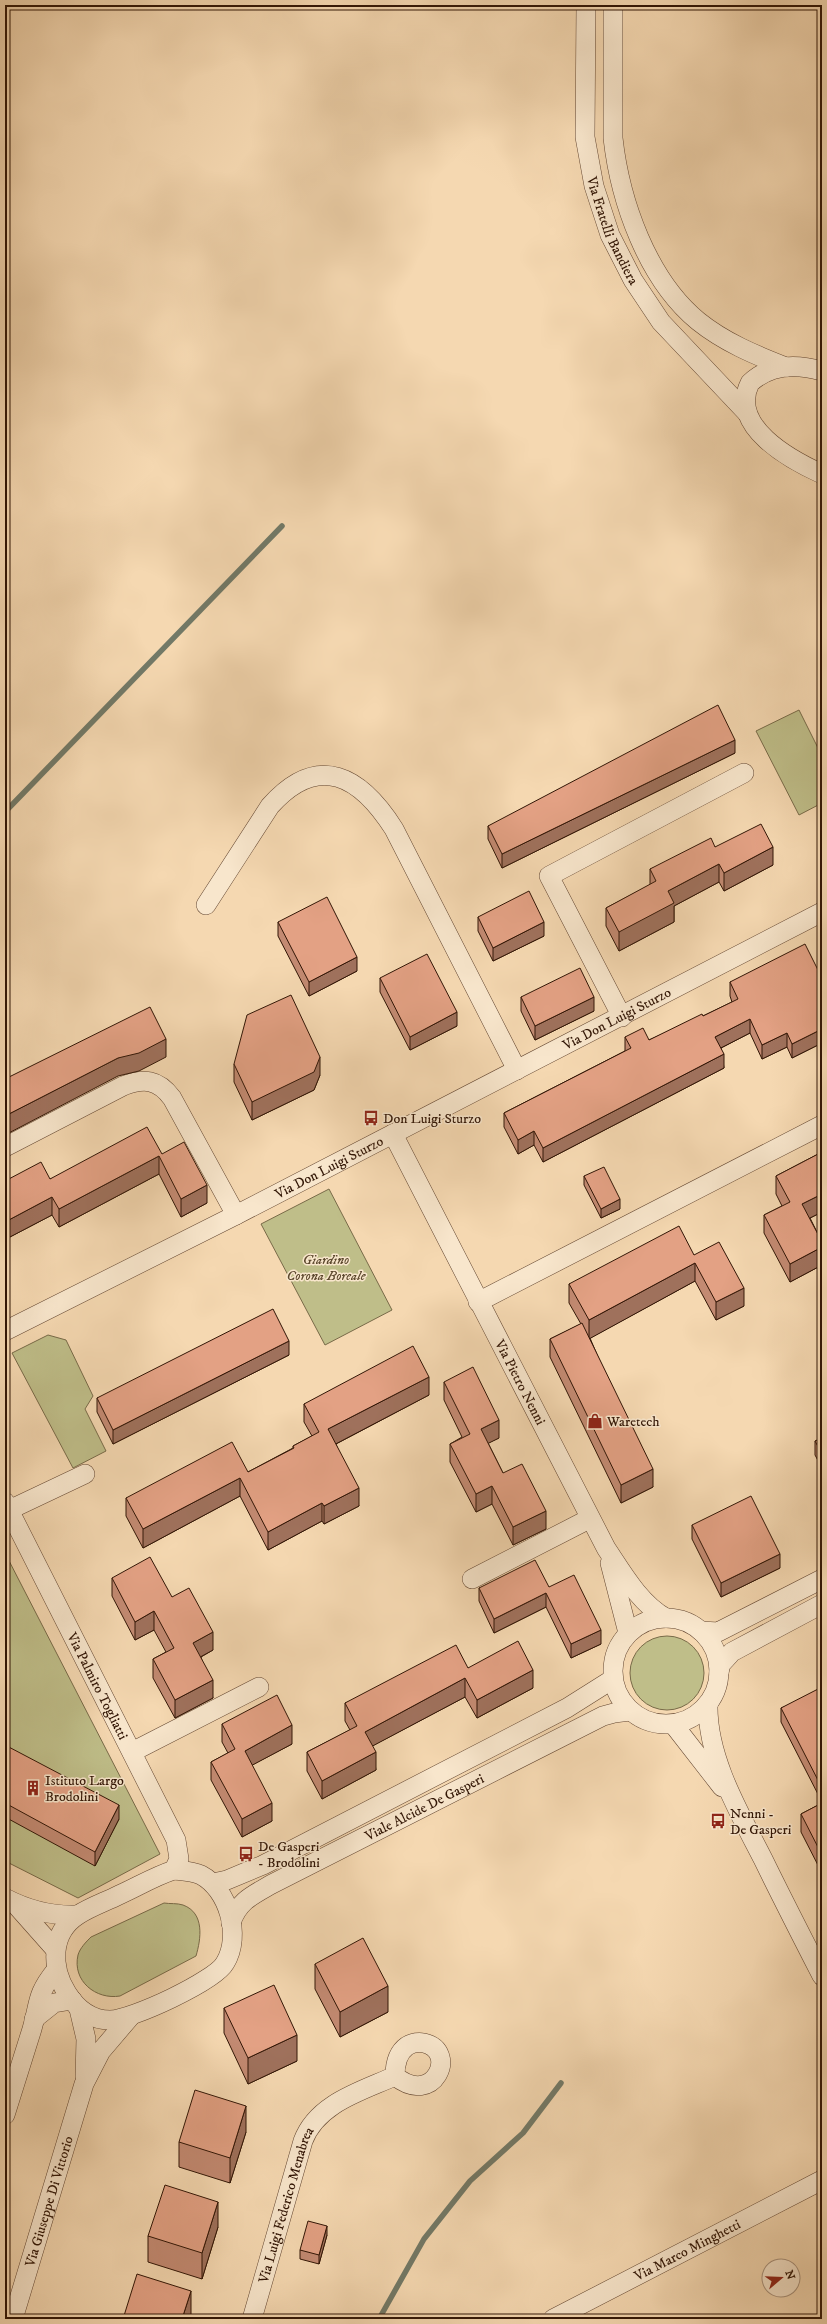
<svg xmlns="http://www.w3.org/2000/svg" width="827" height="2324" viewBox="0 0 827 2324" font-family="'IM FELL DW Pica',serif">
<rect width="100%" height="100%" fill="#f5d8b1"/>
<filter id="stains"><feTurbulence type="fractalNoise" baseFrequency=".005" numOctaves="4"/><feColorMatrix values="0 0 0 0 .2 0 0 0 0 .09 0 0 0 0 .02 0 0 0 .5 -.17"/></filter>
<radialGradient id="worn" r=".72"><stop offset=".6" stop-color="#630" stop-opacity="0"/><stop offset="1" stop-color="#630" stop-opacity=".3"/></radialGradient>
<path fill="#bfbe89" stroke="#786a48" d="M799,710L822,756V803L799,815L756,731Z
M329,1189L392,1310L325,1345L261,1224Z
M48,1335L66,1340L93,1396L85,1409L106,1451L73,1468L12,1353Z
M5,1553L160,1854L78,1898L5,1861Z
M630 1673a37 37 0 1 1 74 0a37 37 0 1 1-74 0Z
M164,1903C170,1904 177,1903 183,1905C205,1913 201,1939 196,1956L120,1996C96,2000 72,1981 78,1955C80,1948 86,1942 91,1937Z"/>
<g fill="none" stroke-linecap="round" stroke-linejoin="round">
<path stroke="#727967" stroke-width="5.5" d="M5,812L282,526
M379,2319L424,2239L470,2181L523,2133L561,2083"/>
<defs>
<g id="minor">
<path id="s1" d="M586,5L585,137L594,186L610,235L633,280L661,322L747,413"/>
<path d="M613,5V138C620,201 647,279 698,321C724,342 755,355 786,367"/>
<path d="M822,371C797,364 770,364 750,383C728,426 791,460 822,474"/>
<path d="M206,905L270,806C319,751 361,777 394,829L517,1070"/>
<path d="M622,1017L549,876L744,773"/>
<path id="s2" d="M393,1134L606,1548C622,1572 640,1604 666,1618"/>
<path d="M5,1147L123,1086C144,1078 158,1079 172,1098L236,1215"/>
<path d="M478,1302L822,1125"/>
<path id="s3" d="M5,1331L236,1215L822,912"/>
<path id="s4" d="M5,1502L176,1840L179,1859L174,1870"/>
<path d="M9,1510L85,1474"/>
<path d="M610,1563L628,1633"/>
<path d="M472,1579L589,1519"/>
<circle cx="666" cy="1671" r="53"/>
<path d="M701,1631L718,1632L822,1579"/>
<path d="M719,1672L721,1664L732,1652L822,1604"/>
<path d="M708,1705C707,1758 739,1812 763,1859C782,1898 802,1937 822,1976"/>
<path d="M673,1724L722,1787"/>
<path d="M132,1752L259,1687"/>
<path d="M174,1870C183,1871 192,1871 201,1875C228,1889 242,1936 225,1963C215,1981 131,2020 110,2020C90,2020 77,2009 67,1993C51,1968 50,1933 78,1915C90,1907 105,1902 119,1895C137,1887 155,1876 174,1870Z"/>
<path d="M213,1883L227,1880L263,1865L567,1708L613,1679"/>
<path d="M5,1898C28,1910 52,1916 77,1915"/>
<path d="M16,1905L55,1949"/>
<path id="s5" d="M231,1923C238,1901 253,1895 272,1884L603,1716L614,1713L630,1711"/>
<path d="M79,2009L86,2039L85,2077"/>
<path d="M34,2019L54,2003L72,2000"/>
<path d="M5,2115C14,2087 23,2058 32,2029C40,2001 36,1995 56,1970"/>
<path id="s6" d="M13,2319L84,2084L101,2051L130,2017"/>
<path id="s7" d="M252,2319L303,2141C317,2103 362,2091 395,2076C395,2066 397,2053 407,2046C412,2043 418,2042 424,2043C459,2051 434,2108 395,2076"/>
<path id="s8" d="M553,2319L822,2180"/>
</g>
</defs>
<use href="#minor" stroke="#634631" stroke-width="20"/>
<use href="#minor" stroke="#f8e6cc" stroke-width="19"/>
</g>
<path fill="#c38a72" stroke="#321606" d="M735,753L502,868L488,839V826Z
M715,847L773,865L724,891L719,882L674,906V922L619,951L606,926V908L650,885V869Z
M478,917L544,936L493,961L478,931Z
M278,922L357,971L309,996L278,936Z
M380,978L457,1026L410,1050L380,992Z
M822,978V1043L792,1058L787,1047L762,1059L750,1033L721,1048L724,1068L543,1162L534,1145L518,1154L504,1127V1113L625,1051V1037L649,1040L703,1016L732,1002L730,996V982Z
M521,997L594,1011L535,1040L521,1011Z
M234,1064L320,1075L314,1090L252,1120L234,1082Z
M822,1152V1212L810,1218L822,1242V1265L790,1282L764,1233V1215L782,1206L776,1194V1176Z
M162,1154L207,1203L181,1217L159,1174L59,1227L52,1215L8,1238V1252L5,1254V1181L50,1179Z
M584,1176L620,1209L601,1218L584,1185Z
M694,1255L744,1306L716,1320L695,1281L590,1338L653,1487L621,1503L550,1357V1339L581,1324L569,1303V1284Z
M289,1355L113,1444L97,1412V1398Z
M444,1382L499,1438L488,1443L503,1473L546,1529L513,1545L492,1504L476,1512L450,1462V1444L462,1437L444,1400Z
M429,1395L336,1444L359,1506L324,1524L322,1521L268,1550L240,1496L143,1548L126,1516V1498L248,1472L293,1448V1446L312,1436L304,1422V1404Z
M822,1438V1468L815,1455V1441Z
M692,1525L780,1568L721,1597L692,1539Z
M112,1578L172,1597L213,1650L201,1657L213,1698L175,1718L153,1678V1659L166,1652L154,1630L135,1640L112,1596Z
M549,1587L601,1644L571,1658L546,1607L494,1633L479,1601V1588Z
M468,1668L533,1688L477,1718L465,1697L372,1746L376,1770L322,1799L307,1771V1752L350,1730L345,1721V1703Z
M822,1693V1802L781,1722V1708Z
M222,1724L292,1744L252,1765L272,1821L242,1837L211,1780V1762L228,1753L222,1742Z
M5,1745L119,1819L95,1866L5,1817Z
M822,1803V1888V1873L801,1832V1814Z
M315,1964L388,2012L340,2037L315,1989Z
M224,2008L297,2061L248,2084L224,2033Z
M246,2132L230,2183L179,2167V2142Z
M218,2227L202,2279L148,2262V2236Z
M327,2235L319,2264L300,2259V2250Z"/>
<path fill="#9f715c" stroke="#321606" d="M735,740V753L502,868V854Z
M773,847V865L724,891V873Z
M719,864V882L674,906V922L619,951V932L668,891Z
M544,922V936L493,961V948Z
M357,957V971L309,996V982Z
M594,997V1011L535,1040V1026Z
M457,1012V1026L410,1050V1037Z
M750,1019V1033L715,1051V1037Z
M822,1029V1043L792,1058V1044Z
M787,1033V1047L762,1059V1045Z
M166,1039V1057L139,1071L118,1076L5,1135V1116L118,1058Z
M724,1054V1068L543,1162V1148Z
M320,1057V1075L314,1090L252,1120V1102Z
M534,1131V1145L518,1154V1140Z
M159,1156V1174L59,1227V1209Z
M207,1185V1203L181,1217V1199Z
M822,1194V1212L802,1222V1204Z
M52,1197V1215L8,1238V1252L5,1254V1222Z
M620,1199V1209L601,1218V1209Z
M822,1247V1265L790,1282V1264Z
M695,1263V1281L589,1339V1320Z
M744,1288V1306L716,1320V1302Z
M289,1341V1355L113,1444V1430Z
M429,1377V1395L328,1448V1429Z
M499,1420V1438L481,1447V1429Z
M653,1469V1487L621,1503V1485Z
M240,1478V1496L143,1548V1529Z
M492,1486V1504L476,1512V1494Z
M359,1488V1506L324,1524V1506Z
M322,1503V1521L268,1550V1532Z
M546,1511V1529L513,1545V1527Z
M780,1554V1568L721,1597V1583Z
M546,1593V1607L494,1633V1619Z
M154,1611V1630L135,1640V1622Z
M601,1630V1644L571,1658V1644Z
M213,1632V1650L193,1661V1643Z
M533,1670V1688L477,1718V1700Z
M465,1678V1697L365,1750V1732Z
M213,1680V1698L175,1718V1700Z
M292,1725V1744L245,1769V1751Z
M376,1752V1770L322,1799V1781Z
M272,1803V1821L242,1837V1819Z
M119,1805V1819L95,1866V1852Z
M388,1986V2012L340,2037V2012Z
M297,2035V2061L248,2084V2058Z
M246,2106V2132L230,2183V2158Z
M218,2202V2227L202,2279V2253Z
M327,2226V2235L319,2264V2255Z
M191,2291V2317L190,2319H182Z"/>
<path fill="#e3a184" stroke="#321606" d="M718,705L735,740L502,854L488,826Z
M761,824L773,847L724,873L719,864L668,891L674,903L619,932L606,908L656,881L650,869L711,838L715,847Z
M529,891L544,922L493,948L478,917Z
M327,897L357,957L309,982L278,922Z
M805,944L822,978V1029L792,1044L787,1033L762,1045L750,1019L715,1037L724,1054L543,1148L534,1131L518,1140L504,1113L631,1048L625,1037L643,1028L649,1040L702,1014L703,1016L738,999L730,982Z
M427,954L457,1012L410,1037L380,978Z
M580,968L594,997L535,1026L521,997Z
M291,995L320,1057L314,1072L252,1102L234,1064L247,1015Z
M150,1007L166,1039L139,1053L118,1058L5,1116V1079Z
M147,1127L162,1154L184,1142L207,1185L181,1199L159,1156L59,1209L52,1197L5,1222V1181L41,1162L50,1179Z
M822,1152V1194L802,1204L822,1242V1247L790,1264L764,1215L790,1202L776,1176Z
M604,1167L620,1199L601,1209L584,1176Z
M679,1226L694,1255L719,1242L744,1288L716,1302L695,1263L589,1320L569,1284Z
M5,1227L8,1234L5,1236Z
M273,1309L289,1341L113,1430L97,1398Z
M582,1323L653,1469L621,1485L550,1339Z
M413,1346L429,1377L328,1429L359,1488L324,1506L322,1503L268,1532L240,1478L143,1529L126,1498L232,1442L248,1472L294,1448L293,1446L319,1432L304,1404Z
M473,1367L499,1420L481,1429L503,1473L522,1464L546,1511L513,1527L492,1486L476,1494L450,1444L470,1434L444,1382Z
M822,1438V1454L815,1441Z
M751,1496L780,1554L721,1583L692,1525Z
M150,1557L172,1597L189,1588L213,1632L193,1643L213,1680L175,1700L153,1659L174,1648L154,1611L135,1622L112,1578Z
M535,1560L549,1587L574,1575L601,1630L571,1644L546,1593L494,1619L479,1588Z
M518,1641L533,1670L477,1700L465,1678L365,1732L376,1752L322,1781L307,1752L357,1726L345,1703L456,1645L468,1668Z
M820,1688L822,1693V1788L781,1708Z
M277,1695L292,1725L245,1751L272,1803L242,1819L211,1762L235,1749L222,1724Z
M5,1745L119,1805L95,1852L5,1803Z
M822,1803V1855L801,1814Z
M363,1938L388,1986L340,2012L315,1964Z
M274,1985L297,2035L248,2058L224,2008Z
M195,2090L246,2106L230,2158L179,2142Z
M165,2185L218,2202L202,2253L148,2236Z
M308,2221L327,2226L319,2255L300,2250Z
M137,2274L191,2291L182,2319H123Z"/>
<defs>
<symbol id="bus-bare" viewBox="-9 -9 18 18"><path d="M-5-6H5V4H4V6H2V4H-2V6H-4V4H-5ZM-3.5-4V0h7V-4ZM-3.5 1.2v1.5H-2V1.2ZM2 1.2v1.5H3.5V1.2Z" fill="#8f2418" stroke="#f8e6cc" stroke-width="2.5" paint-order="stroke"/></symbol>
<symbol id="shop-bare" viewBox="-9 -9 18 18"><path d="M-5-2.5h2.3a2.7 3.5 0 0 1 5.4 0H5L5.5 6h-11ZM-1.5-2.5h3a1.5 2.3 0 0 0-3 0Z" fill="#8f2418" stroke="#f8e6cc" stroke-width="2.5" paint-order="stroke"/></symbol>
<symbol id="building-bare" viewBox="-9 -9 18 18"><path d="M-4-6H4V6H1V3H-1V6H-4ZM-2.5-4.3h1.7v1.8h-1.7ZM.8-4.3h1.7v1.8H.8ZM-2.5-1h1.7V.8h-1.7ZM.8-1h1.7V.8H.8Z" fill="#8f2418" stroke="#f8e6cc" stroke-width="2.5" paint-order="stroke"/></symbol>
</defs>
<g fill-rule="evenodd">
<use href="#bus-bare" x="360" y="1107" width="22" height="22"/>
<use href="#shop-bare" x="584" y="1410" width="22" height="22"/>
<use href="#building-bare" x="22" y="1777" width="22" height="22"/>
<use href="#bus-bare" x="707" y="1810" width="22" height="22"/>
<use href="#bus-bare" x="235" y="1843" width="22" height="22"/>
</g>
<g text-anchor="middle" stroke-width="3" stroke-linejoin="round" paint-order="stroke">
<g font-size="14" fill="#321606" stroke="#f8e6cc">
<text dy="5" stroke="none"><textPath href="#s1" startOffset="230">Via Fratelli Bandiera</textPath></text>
<text dy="5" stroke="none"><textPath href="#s3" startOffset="687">Via Don Luigi Sturzo</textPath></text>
<text dy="5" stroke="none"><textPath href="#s3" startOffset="363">Via Don Luigi Sturzo</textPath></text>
<text dy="5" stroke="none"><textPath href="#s2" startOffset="279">Via Pietro Nenni</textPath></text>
<text dy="5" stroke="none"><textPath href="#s4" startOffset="206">Via Palmiro Togliatti</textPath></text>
<text dy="5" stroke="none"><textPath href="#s5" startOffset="229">Viale Alcide De Gasperi</textPath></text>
<text dy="5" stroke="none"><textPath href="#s6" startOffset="123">Via Giuseppe Di Vittorio</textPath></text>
<text dy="5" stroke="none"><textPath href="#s7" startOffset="119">Via Luigi Federico Menabrea</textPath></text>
<text dy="5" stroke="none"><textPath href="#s8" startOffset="151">Via Marco Minghetti</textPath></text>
</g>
<g font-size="14" fill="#321606" stroke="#f8e6cc" text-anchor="start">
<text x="383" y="1123">Don Luigi Sturzo</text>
<text x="607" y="1426">Waretech</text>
<text x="45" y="1785">Istituto Largo<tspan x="45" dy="16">Brodolini</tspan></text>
<text x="730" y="1818">Nenni -<tspan x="730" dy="16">De Gasperi</tspan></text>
<text x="258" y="1851">De Gasperi<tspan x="258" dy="16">- Brodolini</tspan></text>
</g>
<g font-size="14" font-style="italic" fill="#5c482d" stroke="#f8e6cc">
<text x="326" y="1264">Giardino<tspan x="326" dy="16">Corona Boreale</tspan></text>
</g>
</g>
<rect width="827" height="2324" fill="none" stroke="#f5d8b1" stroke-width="20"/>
<rect x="6" y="6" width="815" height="2312" fill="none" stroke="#321606" stroke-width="2"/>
<rect x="10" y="10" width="807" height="2304" fill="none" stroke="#321606"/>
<g transform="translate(781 2278) rotate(71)"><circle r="19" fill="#f8e6cc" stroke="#a9937d"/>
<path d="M0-3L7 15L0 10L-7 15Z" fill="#8f2418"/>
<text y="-6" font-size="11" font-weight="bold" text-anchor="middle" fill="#321606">N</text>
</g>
<rect width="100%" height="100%" filter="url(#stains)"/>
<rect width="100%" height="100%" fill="url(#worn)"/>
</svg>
